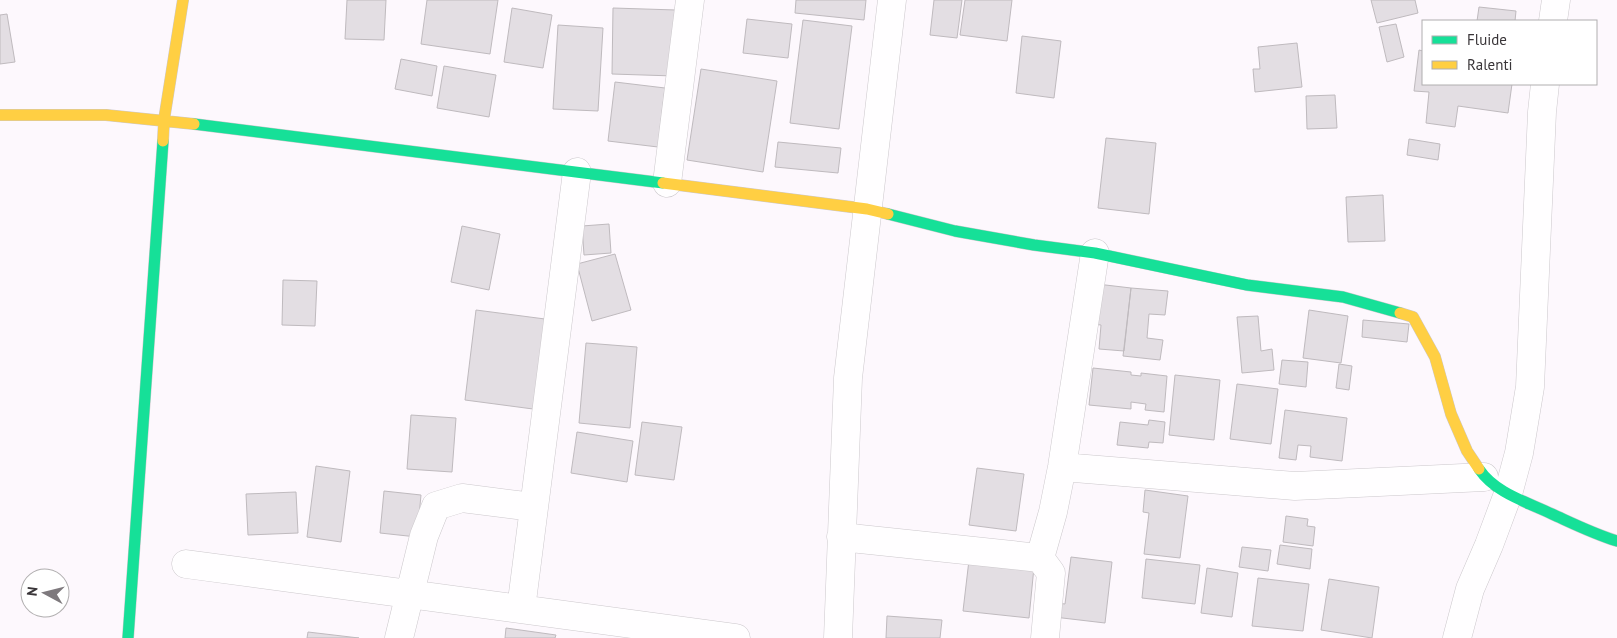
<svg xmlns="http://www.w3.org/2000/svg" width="1617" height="638" viewBox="0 0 1617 638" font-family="'PT Sans',sans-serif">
<rect width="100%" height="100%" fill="#fdf8fd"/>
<path fill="#e3dee3" stroke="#bfbabe" d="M347,0H386L384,40L345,39Z
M427,0H498L490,54L421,44Z
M796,0H866L864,20L795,13Z
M934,0H962L957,38L930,35Z
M965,0H1012L1007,41L960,35Z
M1371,0H1415L1418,13L1377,23Z
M1479,7L1516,11L1515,21H1477Z
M512,8L552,15L543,68L504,62Z
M613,8L676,10L674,76L612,74Z
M7,14L15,62L0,64V15Z
M747,19L792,24L788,58L743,53Z
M803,20L852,26L839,129L790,123Z
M1396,24L1404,57L1387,62L1379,27Z
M558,25L603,28L598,111L553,109Z
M1022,36L1061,41L1054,98L1016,93Z
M1297,43L1302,87L1255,92L1253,69H1260L1258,47Z
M1419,50L1423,51V84H1512L1508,113L1458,106L1455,127L1426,123L1429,92L1414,91Z
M401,59L437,66L432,96L395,89Z
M444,66L496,75L489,117L437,108Z
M701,69L777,81L763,172L687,160Z
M615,82L665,88L658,147L608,141Z
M1335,95L1337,128L1307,129L1306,96Z
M1106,138L1156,143L1149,214L1098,208Z
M1409,139L1440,144L1438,160L1407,155Z
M778,142L841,148L838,173L775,167Z
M1383,195L1385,241L1348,242L1346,197Z
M609,224L611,253L584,255L582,226Z
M462,226L500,234L489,290L451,282Z
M615,254L631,310L592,321L577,264Z
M283,280L317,281L315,326L282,325Z
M1097,284L1131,288L1124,351L1099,349L1101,325L1093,324Z
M1131,288L1168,291L1165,315L1149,314L1147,338L1163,340L1160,360L1123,356Z
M476,310L545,319L533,409L465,400Z
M1309,310L1348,316L1341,363L1303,358Z
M1258,316L1261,351L1272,349L1274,370L1242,373L1237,317Z
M1363,320L1409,324L1407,342L1362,337Z
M586,343L637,347L630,428L579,423Z
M1282,360L1308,362L1306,387L1279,384Z
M1339,364L1352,366L1349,390L1336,388Z
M1093,368L1131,372V375L1141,376V373L1167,376L1164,412L1145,410L1146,404L1131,402V409L1089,405Z
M1175,375L1220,380L1214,440L1169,435Z
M1237,384L1278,389L1271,444L1230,439Z
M1285,410L1347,418L1342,461L1310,457L1311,446L1298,445L1296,460L1279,458Z
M411,415L456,418L452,472L407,469Z
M1149,420L1165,422L1163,443L1149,442L1148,448L1117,445L1120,422L1148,425Z
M642,422L682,427L674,480L635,475Z
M577,432L633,441L627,482L571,473Z
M316,466L350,471L341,542L307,537Z
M977,468L1024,474L1016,531L969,525Z
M1145,490L1188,496L1180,558L1144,554L1149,513L1143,512Z
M384,491L421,495L417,537L380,533Z
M296,492L298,533L248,535L246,494Z
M1286,516L1308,519L1307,526L1315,527L1313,546L1283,542Z
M1280,545L1312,549L1310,569L1277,564Z
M1242,547L1271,550L1268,571L1239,567Z
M1071,557L1112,562L1105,623L1054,617L1056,603L1065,604Z
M1146,559L1200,565L1195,604L1142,598Z
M969,560L1034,567L1029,618L963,611Z
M1207,568L1238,573L1232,617L1201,613Z
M1258,578L1309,584L1303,631L1252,626Z
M1329,579L1379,587L1372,638L1321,630Z
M887,616L942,620L940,638H886Z
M506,628L556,635L555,638H505Z
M308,632L359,638H307Z"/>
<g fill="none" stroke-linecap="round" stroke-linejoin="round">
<defs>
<path id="street" d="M1553,21L1556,0
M667,183L690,0
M1062,467L1295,486L1484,477
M841,537L1040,558L1053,512L1062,467L1095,253
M1040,558L1051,573L1045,638
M186,564L736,638
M521,609L577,172
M399,638L424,536L436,506L462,498L533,507
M838,638L848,378L892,0
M1457,638L1470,589L1489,545L1508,494L1519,453L1530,387L1542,112L1545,84"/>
<path id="fast" d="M194,124L663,183
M888,214L955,231L1034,245L1095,253L1247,285L1343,297L1400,313
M1479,469C1495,493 1527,502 1552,514C1574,524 1594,534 1617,541
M128,638L163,141"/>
<path id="slow" d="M0,115H106L194,124
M163,141L164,120L183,0
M663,183L867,209L888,214
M1400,313L1413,317L1435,357L1451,414L1467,451L1479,469"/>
</defs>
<use href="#street" stroke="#ccc8cc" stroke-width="29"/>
<use href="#fast" stroke="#ccc8cc" stroke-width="12"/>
<use href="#slow" stroke="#ccc8cc" stroke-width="12"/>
<use href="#street" stroke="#fffeff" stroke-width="28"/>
<use href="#fast" stroke="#16e098" stroke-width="11"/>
<use href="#slow" stroke="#ffcf43" stroke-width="11"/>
</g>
<rect x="1422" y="20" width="175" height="65" fill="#ffffff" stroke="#b0aeaf"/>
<rect x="1432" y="36" width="25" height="8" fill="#16e098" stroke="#b0aeaf"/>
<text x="1467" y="45" font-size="15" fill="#393538">Fluide</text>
<rect x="1432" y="61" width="25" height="8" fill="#ffcf43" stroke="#b0aeaf"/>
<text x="1467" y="70" font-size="15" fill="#393538">Ralenti</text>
<g transform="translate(45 593) rotate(277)"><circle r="24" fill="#ffffff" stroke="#b0aeaf"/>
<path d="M0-4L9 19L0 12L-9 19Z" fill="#7e797d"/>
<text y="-8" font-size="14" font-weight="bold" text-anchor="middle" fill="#393538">N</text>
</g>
</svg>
